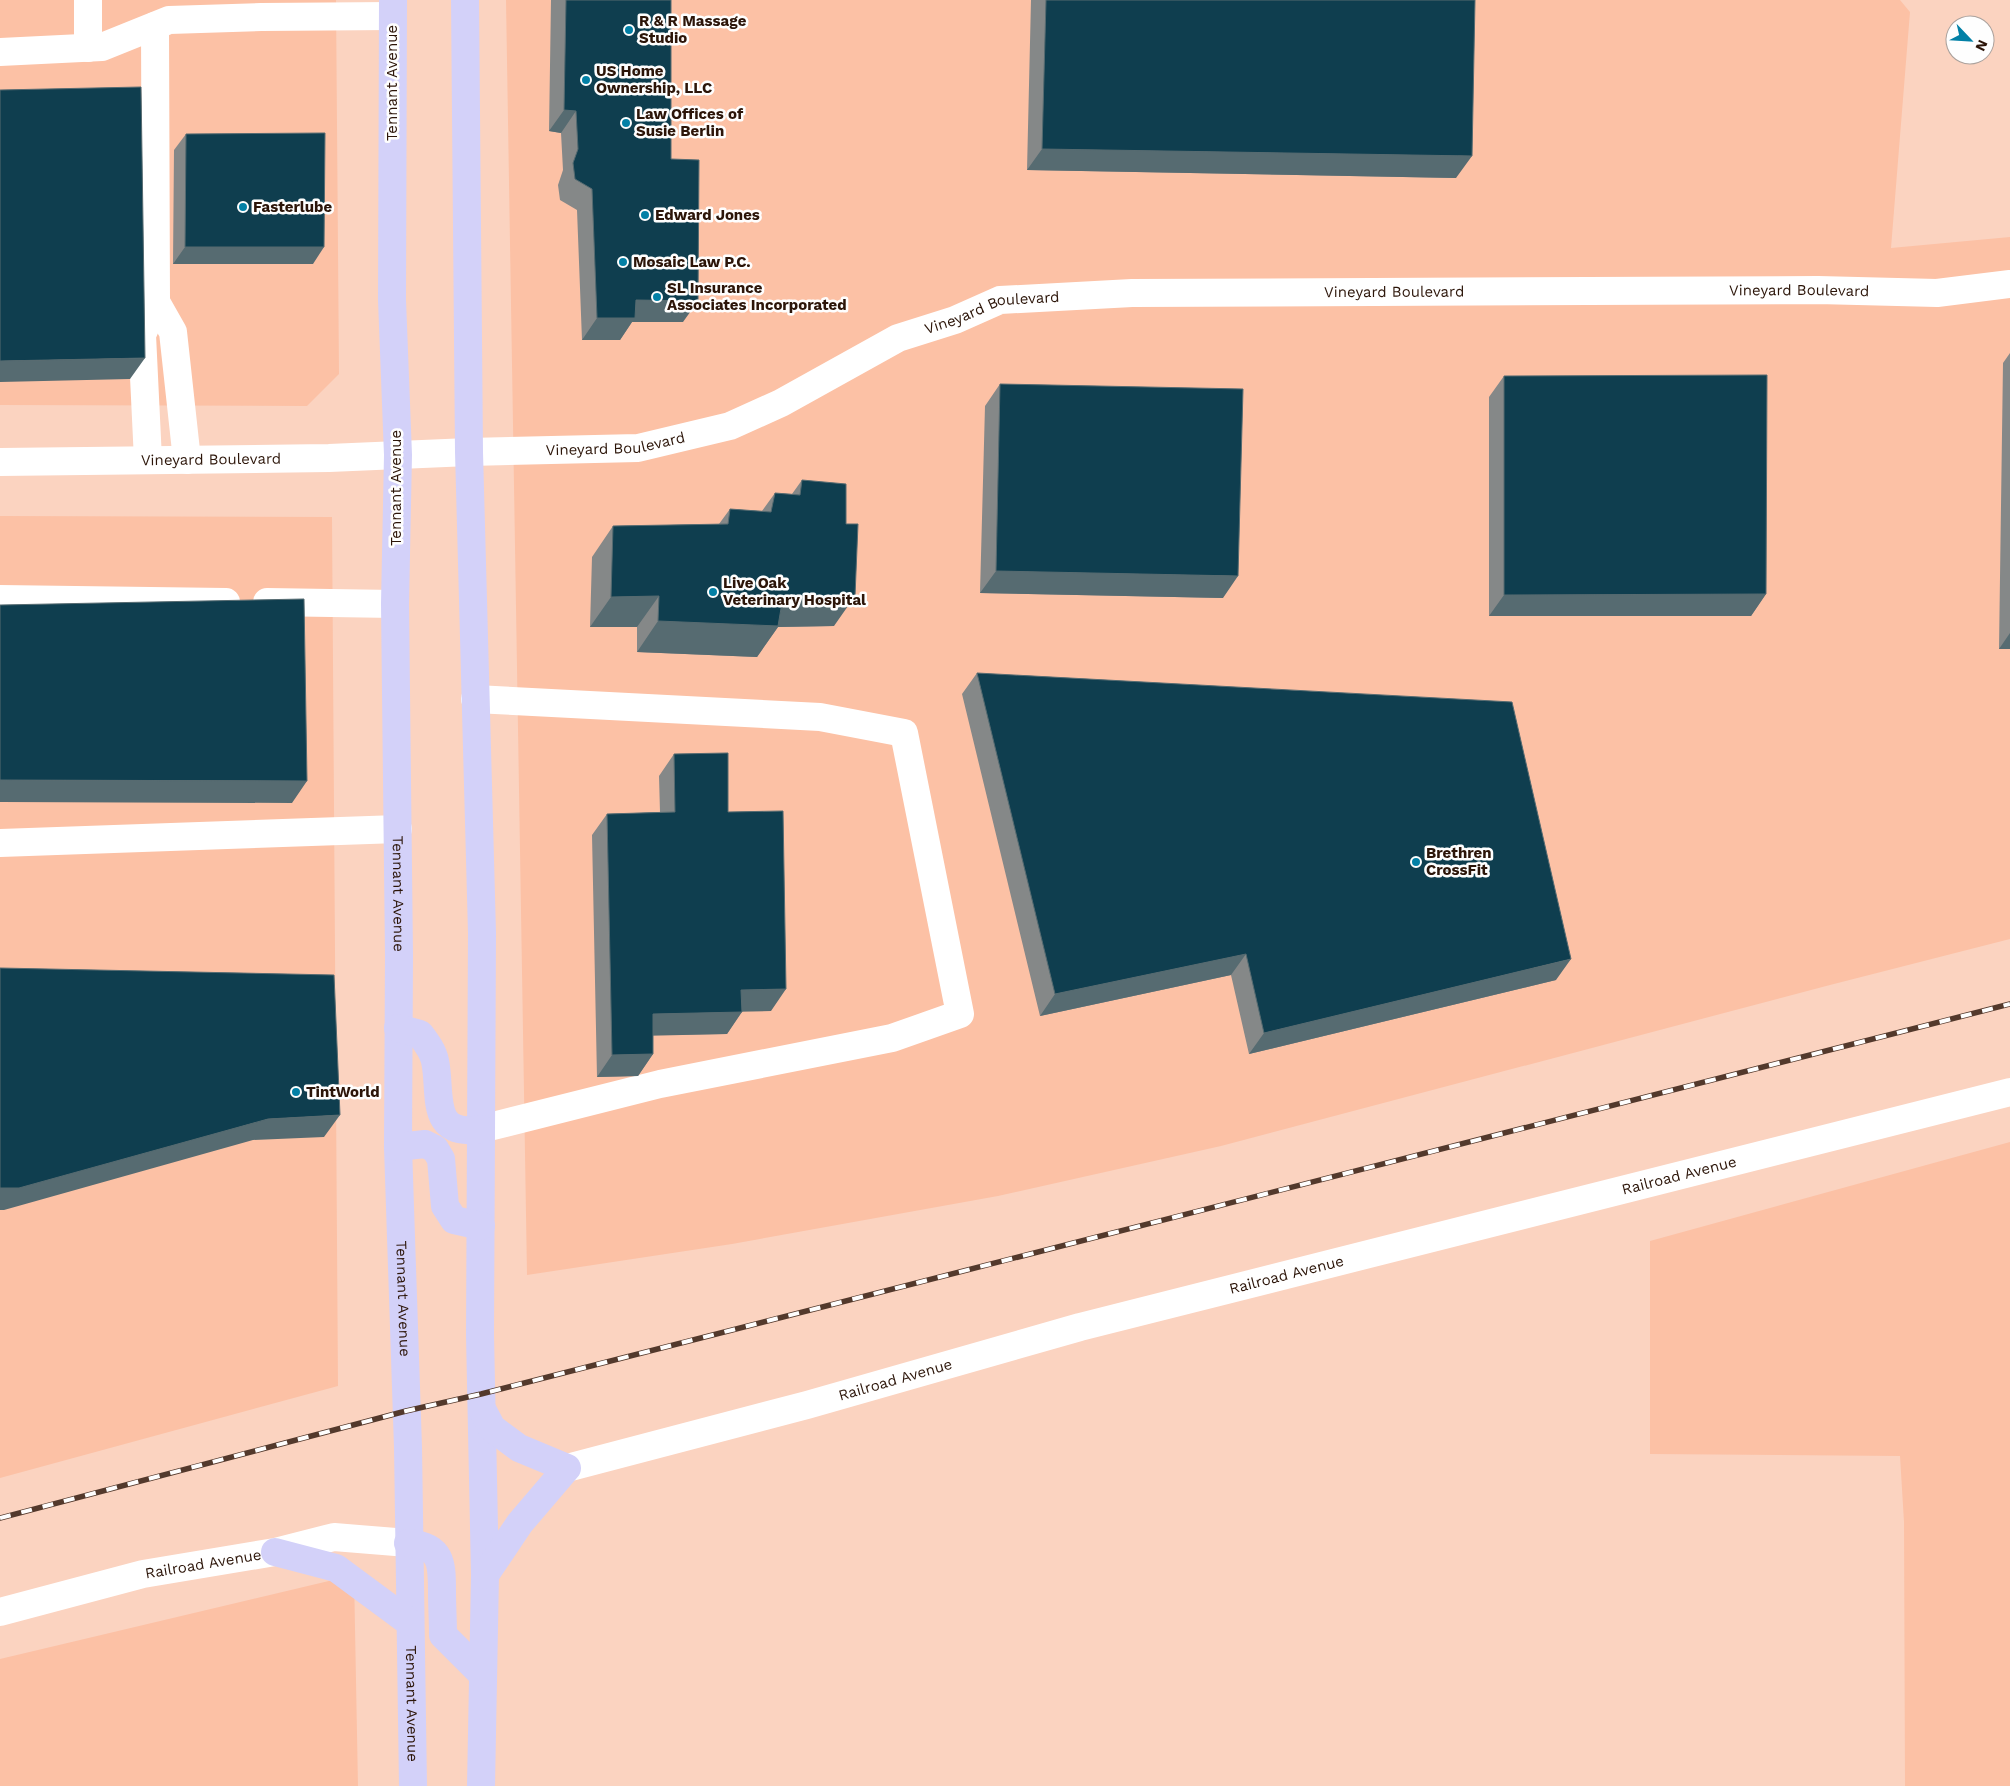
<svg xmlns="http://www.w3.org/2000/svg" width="2010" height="1786" viewBox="0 0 2010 1786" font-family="'Work Sans',sans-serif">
<rect width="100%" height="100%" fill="#fbd3c0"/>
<path fill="#fcc1a5" d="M0,0H336L339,374L307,406L0,405Z
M506,0H1900L1910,12L1891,248L2010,237V939L1830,985L1221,1146L998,1196L732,1244L527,1275Z
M0,516L332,517L338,1386L0,1478Z
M2010,1142V1786H1905L1904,1522L1900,1456L1650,1454V1241Z
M354,1575L358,1786H0V1659Z"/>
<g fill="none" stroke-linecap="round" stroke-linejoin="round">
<g stroke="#fff" stroke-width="28">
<path d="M88,48V0"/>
<path d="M0,52L102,47L169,20L261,17L392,16"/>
<path d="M156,302L173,332L187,460"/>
<path d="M148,460L142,335L156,302L155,26"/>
<path id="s1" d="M0,462L329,458L469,452L638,448L730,426L781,403L898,338L955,320L1000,300L1132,293L1818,290L1937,293L2010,284"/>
<path d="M0,599L226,602"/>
<path d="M267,602L395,604"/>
<path d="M475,699L820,717L904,733L960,1014L892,1038L660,1084L481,1129"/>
<path d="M0,843L398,829"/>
<path id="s2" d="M567,1468L807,1405L1080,1327L2010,1092"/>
<path id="s3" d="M0,1612L143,1574L275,1552L334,1537L408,1543"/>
</g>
<g stroke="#d3d1f9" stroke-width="28">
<path id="s4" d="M393,0L392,300L398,455L395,604L399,956L398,1147L408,1447L413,1786"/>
<path d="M465,0L469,452L482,933L480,1335L485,1575L481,1786"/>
<path d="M398,1028L420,1034C426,1042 433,1051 435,1061C442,1093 428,1138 481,1129"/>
<path d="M398,1147L425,1144L435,1149L441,1159L445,1206L454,1220L481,1226"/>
<path d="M482,1409L492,1428L519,1448L567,1468L520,1523L485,1575"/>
<path d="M408,1543C442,1546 442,1563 442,1592C442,1606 443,1620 443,1635L482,1674"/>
<path d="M275,1552L336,1568L409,1622"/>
</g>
<defs>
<path id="rail" d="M0,1518L406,1411L481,1394L2010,1004"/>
</defs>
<use href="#rail" stroke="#53392c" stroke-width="5.5"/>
<use href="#rail" stroke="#fefefe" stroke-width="4" stroke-dasharray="11" stroke-linecap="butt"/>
</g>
<path fill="#858888" d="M551,0H671V159L683,322H632L620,340H582L577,210L560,200L558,185L563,170L561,133L549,131Z
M1031,0H1475L1456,178L1027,170Z
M186,134L313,264H173L174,150Z
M2010,353V649H1999L2003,363Z
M1504,376L1766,594L1751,616H1489V397Z
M1000,384L1223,598L980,593L985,406Z
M802,480L834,626L778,627L757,657L637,652V627H590L592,557L613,526L719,524L730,509L762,511L775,493L792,494Z
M977,673L1556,980L1249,1054L1231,975L1040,1016L962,694Z
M674,754L728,812L771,1011H742L727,1034L653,1035V1054L638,1076L597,1077L592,835L607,814L660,812L659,776Z"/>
<path fill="#566b71" d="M564,110L576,111L561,133L549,131Z
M1042,149L1472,156L1456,178L1027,170Z
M185,247H324L313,264H173Z
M636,300L698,301L683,322H632L620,340H582L597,318Z
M145,358L130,379L0,382V361Z
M996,571L1238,576L1223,598L980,593Z
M1766,594L1751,616H1489L1504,595Z
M659,596L637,627H590L611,597Z
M855,596L834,626L778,627L757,657L637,652L658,621L783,597Z
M2010,633V649H1999Z
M0,780L307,781L292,803L0,802Z
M1246,954L1231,975L1040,1016L1055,994Z
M1571,959L1556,980L1249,1054L1264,1033Z
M786,989L771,1011L726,1012L741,990Z
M742,1012L727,1034L638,1036L653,1014Z
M653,1054L638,1076L597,1077L612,1055Z
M340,1115L324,1137L253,1140L4,1210H0V1188L268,1119Z"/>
<path fill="#0f3e4f" stroke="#566b71" d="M566,0H671V159L699,160L698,301L636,300L635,318H597L592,189L575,179L573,163L578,149L576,111L564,110Z
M1046,0H1475L1472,156L1042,149Z
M141,87L145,358L0,361V90Z
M325,133L324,247H185L186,134Z
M1767,375L1766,594L1504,595V376Z
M1000,384L1243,389L1238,576L996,571Z
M802,480L846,484V524H858L855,596L783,597L778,626L658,621L659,596L611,597L613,526L728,524L730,509L771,512L775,493L800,495Z
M304,599L307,781L0,780V605Z
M977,673L1512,702L1571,959L1264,1033L1246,954L1055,994Z
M728,753V812L783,811L786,989L741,990L742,1012L653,1014V1054L612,1055L607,814L675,812L674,754Z
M0,968L334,975L340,1115L268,1119L19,1188H0Z"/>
<g fill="#0280a6" stroke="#fefefe" stroke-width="2">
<circle cx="629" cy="30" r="5"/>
<circle cx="586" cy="80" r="5"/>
<circle cx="626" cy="123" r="5"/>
<circle cx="243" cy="207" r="5"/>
<circle cx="645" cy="215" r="5"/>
<circle cx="623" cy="262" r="5"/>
<circle cx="657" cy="297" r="5"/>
<circle cx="713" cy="592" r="5"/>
<circle cx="1416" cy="862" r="5"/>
<circle cx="296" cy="1092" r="5"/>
</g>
<g text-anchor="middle" stroke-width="5" stroke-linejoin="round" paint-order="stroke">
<g font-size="15" font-weight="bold" fill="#2c1509" stroke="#fefefe" text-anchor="start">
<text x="639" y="26">R &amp; R Massage<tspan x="639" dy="17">Studio</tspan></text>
<text x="596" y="76">US Home<tspan x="596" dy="17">Ownership, LLC</tspan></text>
<text x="636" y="119">Law Offices of<tspan x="636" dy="17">Susie Berlin</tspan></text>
<text x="253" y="212">Fasterlube</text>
<text x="655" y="220">Edward Jones</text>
<text x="633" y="267">Mosaic Law P.C.</text>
<text x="667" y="293">SL Insurance<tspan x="667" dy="17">Associates Incorporated</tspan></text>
<text x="723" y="588">Live Oak<tspan x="723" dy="17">Veterinary Hospital</tspan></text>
<text x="1426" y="858">Brethren<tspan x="1426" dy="17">CrossFit</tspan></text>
<text x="306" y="1097">TintWorld</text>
</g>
<g font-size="15" fill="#2c1509" stroke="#fefefe">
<text transform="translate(392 83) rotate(-90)" y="5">Tennant Avenue</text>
<text dy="5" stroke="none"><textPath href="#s1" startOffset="1831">Vineyard Boulevard</textPath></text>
<text dy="5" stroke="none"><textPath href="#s1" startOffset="1426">Vineyard Boulevard</textPath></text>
<text dy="5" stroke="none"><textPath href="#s1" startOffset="1021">Vineyard Boulevard</textPath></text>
<text dy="5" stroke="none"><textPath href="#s1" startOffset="616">Vineyard Boulevard</textPath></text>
<text dy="5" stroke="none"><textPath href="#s1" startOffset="211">Vineyard Boulevard</textPath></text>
<text transform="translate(396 488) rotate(-90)" y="5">Tennant Avenue</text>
<text dy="5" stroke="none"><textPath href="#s4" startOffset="894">Tennant Avenue</textPath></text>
<text dy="5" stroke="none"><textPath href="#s2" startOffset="1150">Railroad Avenue</textPath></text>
<text dy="5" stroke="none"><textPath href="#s2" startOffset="745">Railroad Avenue</textPath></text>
<text dy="5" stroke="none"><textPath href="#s4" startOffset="1299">Tennant Avenue</textPath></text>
<text dy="5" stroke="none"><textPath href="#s2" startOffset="340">Railroad Avenue</textPath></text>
<text dy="5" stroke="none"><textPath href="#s3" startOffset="209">Railroad Avenue</textPath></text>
<text dy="5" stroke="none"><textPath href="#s4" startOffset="1704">Tennant Avenue</textPath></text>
</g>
</g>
<g transform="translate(1970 40) rotate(115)"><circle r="24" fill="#fefefe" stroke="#aaa19c"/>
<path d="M0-4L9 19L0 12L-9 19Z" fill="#0280a6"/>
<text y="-8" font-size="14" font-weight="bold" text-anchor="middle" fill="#2c1509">N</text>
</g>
</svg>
